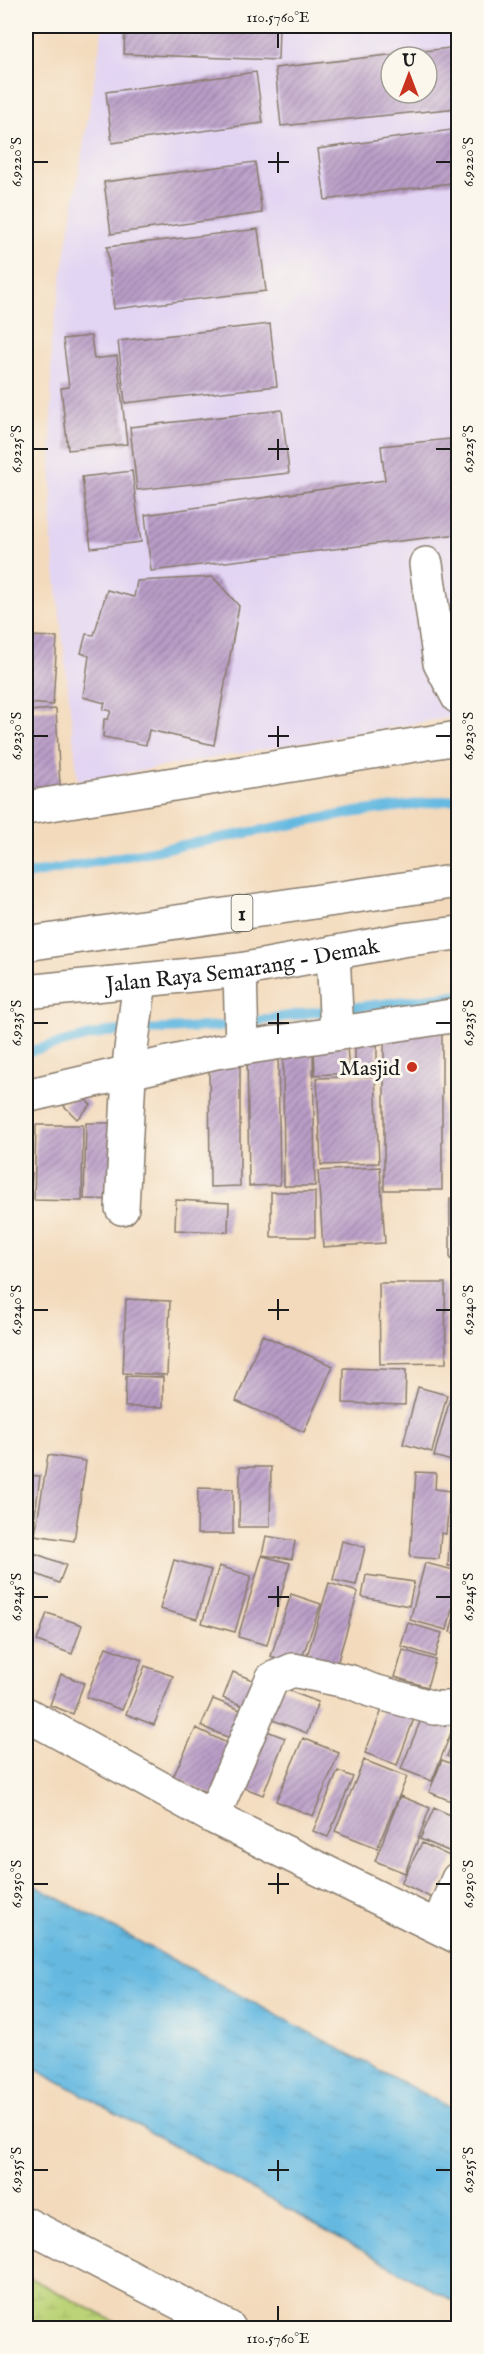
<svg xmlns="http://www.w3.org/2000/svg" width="484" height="2354" viewBox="0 0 484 2354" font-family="'IM FELL English',serif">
<defs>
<pattern id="wetland-marsh" width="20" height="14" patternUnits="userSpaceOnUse" patternTransform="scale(1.5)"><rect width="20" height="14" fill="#bcd377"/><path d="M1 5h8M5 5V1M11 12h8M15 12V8" fill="none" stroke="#a1b566"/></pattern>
<pattern id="water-ripples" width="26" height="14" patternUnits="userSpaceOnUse" patternTransform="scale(1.5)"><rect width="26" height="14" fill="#65b9e1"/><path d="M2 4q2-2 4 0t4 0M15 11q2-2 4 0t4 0" fill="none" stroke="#579ec0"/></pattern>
<pattern id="building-hatch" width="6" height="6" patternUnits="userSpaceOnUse" patternTransform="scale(1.5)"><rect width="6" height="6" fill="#b99dc7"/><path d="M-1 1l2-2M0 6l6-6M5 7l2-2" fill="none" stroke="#967fa1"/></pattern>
</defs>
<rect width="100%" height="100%" fill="#fbf7ec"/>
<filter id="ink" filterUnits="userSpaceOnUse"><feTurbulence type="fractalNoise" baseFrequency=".0167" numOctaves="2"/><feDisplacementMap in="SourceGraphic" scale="12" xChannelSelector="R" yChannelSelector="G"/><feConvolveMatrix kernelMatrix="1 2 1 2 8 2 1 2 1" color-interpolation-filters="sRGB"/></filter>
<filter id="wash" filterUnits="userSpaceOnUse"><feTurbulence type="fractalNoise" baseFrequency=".008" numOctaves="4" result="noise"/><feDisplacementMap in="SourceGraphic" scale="24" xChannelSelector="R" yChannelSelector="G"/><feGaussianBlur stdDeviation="1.35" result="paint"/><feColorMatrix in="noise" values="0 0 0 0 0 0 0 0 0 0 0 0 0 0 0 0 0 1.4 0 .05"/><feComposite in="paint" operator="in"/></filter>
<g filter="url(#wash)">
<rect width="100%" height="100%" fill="#f3dabc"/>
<path fill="#e2d4f3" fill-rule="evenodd" d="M103,26H458V716L78,781L52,542L51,343ZM391,57H427V93H391Z"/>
<path fill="url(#wetland-marsh)" stroke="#6c784a" stroke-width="1.5" d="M26,2276L127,2328H26Z"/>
<path fill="url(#water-ripples)" stroke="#406a7e" stroke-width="1.5" d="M26,1881L458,2112V2304L26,2063Z"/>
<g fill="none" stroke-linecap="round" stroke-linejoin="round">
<path stroke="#65b9e1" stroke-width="10" d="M26,875L357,812L458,799
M26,1052L106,1032L224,1026L307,1013L458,995"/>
</g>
<g id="blocks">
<path fill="url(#building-hatch)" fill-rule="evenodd" d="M125,26H279L278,60L124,54Z
M458,47V108L281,126L275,68ZM391,57H427V93H391Z
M256,72L263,123L112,143L106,92Z
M458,129V182L325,200L318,149Z
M255,162L262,213L111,234L104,182Z
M258,229L266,291L114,309L107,247Z
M270,324L277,386L125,403L118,341Z
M91,336L94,359L117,356L127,444L68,450L61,388L69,387L63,339Z
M282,410L289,473L137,490L130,427Z
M450,439L451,469L458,468V534L151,571L145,515L385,480L381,446Z
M132,471L141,542L91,548L82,477Z
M213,577L239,606L214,745L149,730L146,745L103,737L104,719H108L111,711L103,709L105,703L83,697L89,656L81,653L86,634L94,635L107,590L134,597L137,581Z
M26,636L57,637L53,705L26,703Z
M56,709L60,787L26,789V711Z
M384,1032L442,1033V1190H384Z
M355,1039H377V1072H355Z
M347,1045L349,1073L315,1075L314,1046Z
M278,1050L280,1185L249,1186L247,1051Z
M283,1051H313L315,1186H284Z
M240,1059V1186L210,1187L209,1060Z
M375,1076L379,1163L321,1165L317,1078Z
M78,1092L91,1105L77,1119L64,1106Z
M86,1123H123L122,1200L84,1199Z
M36,1125H83L82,1201L34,1200Z
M380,1167L385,1243L323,1247L318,1171Z
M26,1173H32L28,1218L26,1217Z
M271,1192H315V1237H271Z
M450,1199H458V1260L450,1259Z
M176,1200L229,1203L228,1232L175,1230Z
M379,1283H445L446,1363L380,1364Z
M126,1299L170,1301L167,1375L123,1373Z
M262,1335L333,1366L304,1432L236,1401Z
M344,1368L406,1370L405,1405L343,1403Z
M126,1376L163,1377V1407H125Z
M418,1387L447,1395L432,1452L403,1444Z
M452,1392L458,1394V1463L434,1456Z
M48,1455L86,1461L74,1541L35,1535Z
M240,1467H271L270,1527H239Z
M416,1472L436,1473L435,1489L450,1491L446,1534L441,1533L439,1559L410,1557Z
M26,1475L40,1476L35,1515L26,1514Z
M198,1488L233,1489V1534H197Z
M451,1503H458V1566H448Z
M26,1517L35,1518L33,1539H26Z
M266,1536L295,1541L292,1559L262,1555Z
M342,1541L365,1547L356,1585L333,1580Z
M26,1550L66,1565L59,1583L26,1570Z
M262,1556L290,1563L267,1645L238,1637Z
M174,1560L211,1570L197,1619L160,1609Z
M425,1563L458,1571V1584L447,1630L410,1620Z
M219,1566L251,1576L235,1632L202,1623Z
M366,1575L414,1582L409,1606L362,1597Z
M329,1583L358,1592L335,1671L305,1663Z
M291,1594L321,1604L299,1666L271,1656Z
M458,1601V1634L450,1632Z
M47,1613L82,1625L72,1654L37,1641Z
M408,1623L442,1633L435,1657L401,1646Z
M106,1647L142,1660L122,1710L86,1697Z
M403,1650L435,1660L427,1687L395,1677Z
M145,1666L173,1676L154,1725L126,1714Z
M233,1672L262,1684L252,1709L223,1698Z
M61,1674L84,1683L73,1714L50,1705Z
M274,1685L318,1702L307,1733L262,1716Z
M387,1697L418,1708L397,1765L365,1753Z
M213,1699L251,1714L239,1742L201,1726Z
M426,1707L456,1720L432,1781L401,1769Z
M254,1726L285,1738L263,1795L232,1783Z
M196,1728L237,1748L214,1796L173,1777Z
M458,1728V1760L447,1756Z
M303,1738L339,1753L313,1816L276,1801Z
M364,1760L407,1777L377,1848L335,1831Z
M442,1760L458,1766V1804L429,1792Z
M338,1771L353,1777L328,1837L313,1831Z
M400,1796L430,1808L405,1873L375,1861Z
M434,1808L458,1818V1855L420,1839Z
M422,1843L454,1858L434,1899L401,1883Z"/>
</g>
</g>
<g filter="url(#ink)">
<use href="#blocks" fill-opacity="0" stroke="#887b6c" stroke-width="1.5"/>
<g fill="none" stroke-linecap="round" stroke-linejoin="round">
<defs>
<path id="minor" d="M426,564L440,663L458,697
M26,808L458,738
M333,953L337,1033
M240,970L242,1047
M26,1096L216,1052L458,1015
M122,1208L130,1057L140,981
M26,1714L213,1817L458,1937
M213,1817L272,1679L293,1670L351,1682L370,1690L434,1708H458
M438,1926L458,1879
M26,2224L229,2328"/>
<g id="highway">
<path d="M26,944L458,881"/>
<path id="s1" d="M26,992L240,970L402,940L458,933"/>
</g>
</defs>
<use href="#minor" stroke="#887b6c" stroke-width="36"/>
<use href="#highway" stroke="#887b6c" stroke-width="36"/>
<use href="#minor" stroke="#fff" stroke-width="33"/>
<use href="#highway" stroke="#fff" stroke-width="33"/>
</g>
</g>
<path fill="none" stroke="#1c1c1c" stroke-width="2" d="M278,33V48M278,152V173M33,162H48M268,162H289M436,162H451M278,439V460M33,449H48M268,449H289M436,449H451M278,726V747M33,736H48M268,736H289M436,736H451M278,1013V1034M33,1023H48M268,1023H289M436,1023H451M278,1299V1320M33,1310H48M268,1310H289M436,1310H451M278,1586V1607M33,1597H48M268,1597H289M436,1597H451M278,1873V1894M33,1884H48M268,1884H289M436,1884H451M278,2160V2181M33,2170H48M268,2170H289M436,2170H451M278,2306V2321"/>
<circle fill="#c8321e" stroke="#fbf7ec" stroke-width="2" cx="412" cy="1067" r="6"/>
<g text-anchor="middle" stroke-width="6" stroke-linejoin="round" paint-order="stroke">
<rect fill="#fbf7ec" stroke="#5f5e5a" stroke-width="1.5" x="231.5" y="895" width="21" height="36" rx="4.5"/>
<g font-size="21" font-weight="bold" fill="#1c1c1c">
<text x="242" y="920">1</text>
</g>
<g font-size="22" fill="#1c1c1c" stroke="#fbf7ec">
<text dy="8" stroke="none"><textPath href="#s1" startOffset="218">Jalan Raya Semarang - Demak</textPath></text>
</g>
<g font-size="22" fill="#1c1c1c" stroke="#fbf7ec" text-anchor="end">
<text x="400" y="1075">Masjid</text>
</g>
</g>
<rect width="484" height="2354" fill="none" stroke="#fbf7ec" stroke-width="66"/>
<g transform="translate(409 75)"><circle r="28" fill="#fbf7ec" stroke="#a29f99" stroke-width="1.5"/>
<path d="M0-4.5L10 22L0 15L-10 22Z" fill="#c8321e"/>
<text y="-9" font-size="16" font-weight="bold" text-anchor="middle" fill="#1c1c1c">U</text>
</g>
<rect x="33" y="33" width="418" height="2288" fill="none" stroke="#1c1c1c" stroke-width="2"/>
<g font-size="15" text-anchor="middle" fill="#1c1c1c">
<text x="278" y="22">110.5760°E</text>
<text transform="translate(16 162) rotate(-90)" y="5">6.9220°S</text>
<text transform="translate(468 162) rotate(-90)" y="5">6.9220°S</text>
<text transform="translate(16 449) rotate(-90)" y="5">6.9225°S</text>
<text transform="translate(468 449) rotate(-90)" y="5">6.9225°S</text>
<text transform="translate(16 736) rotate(-90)" y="5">6.9230°S</text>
<text transform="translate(468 736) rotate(-90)" y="5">6.9230°S</text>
<text transform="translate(16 1023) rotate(-90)" y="5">6.9235°S</text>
<text transform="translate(468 1023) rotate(-90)" y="5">6.9235°S</text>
<text transform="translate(16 1310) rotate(-90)" y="5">6.9240°S</text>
<text transform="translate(468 1310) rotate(-90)" y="5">6.9240°S</text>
<text transform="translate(16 1597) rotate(-90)" y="5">6.9245°S</text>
<text transform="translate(468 1597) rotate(-90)" y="5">6.9245°S</text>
<text transform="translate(16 1884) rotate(-90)" y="5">6.9250°S</text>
<text transform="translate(468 1884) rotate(-90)" y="5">6.9250°S</text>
<text transform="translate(16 2170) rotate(-90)" y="5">6.9255°S</text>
<text transform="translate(468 2170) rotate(-90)" y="5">6.9255°S</text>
<text x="278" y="2343">110.5760°E</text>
</g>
</svg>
